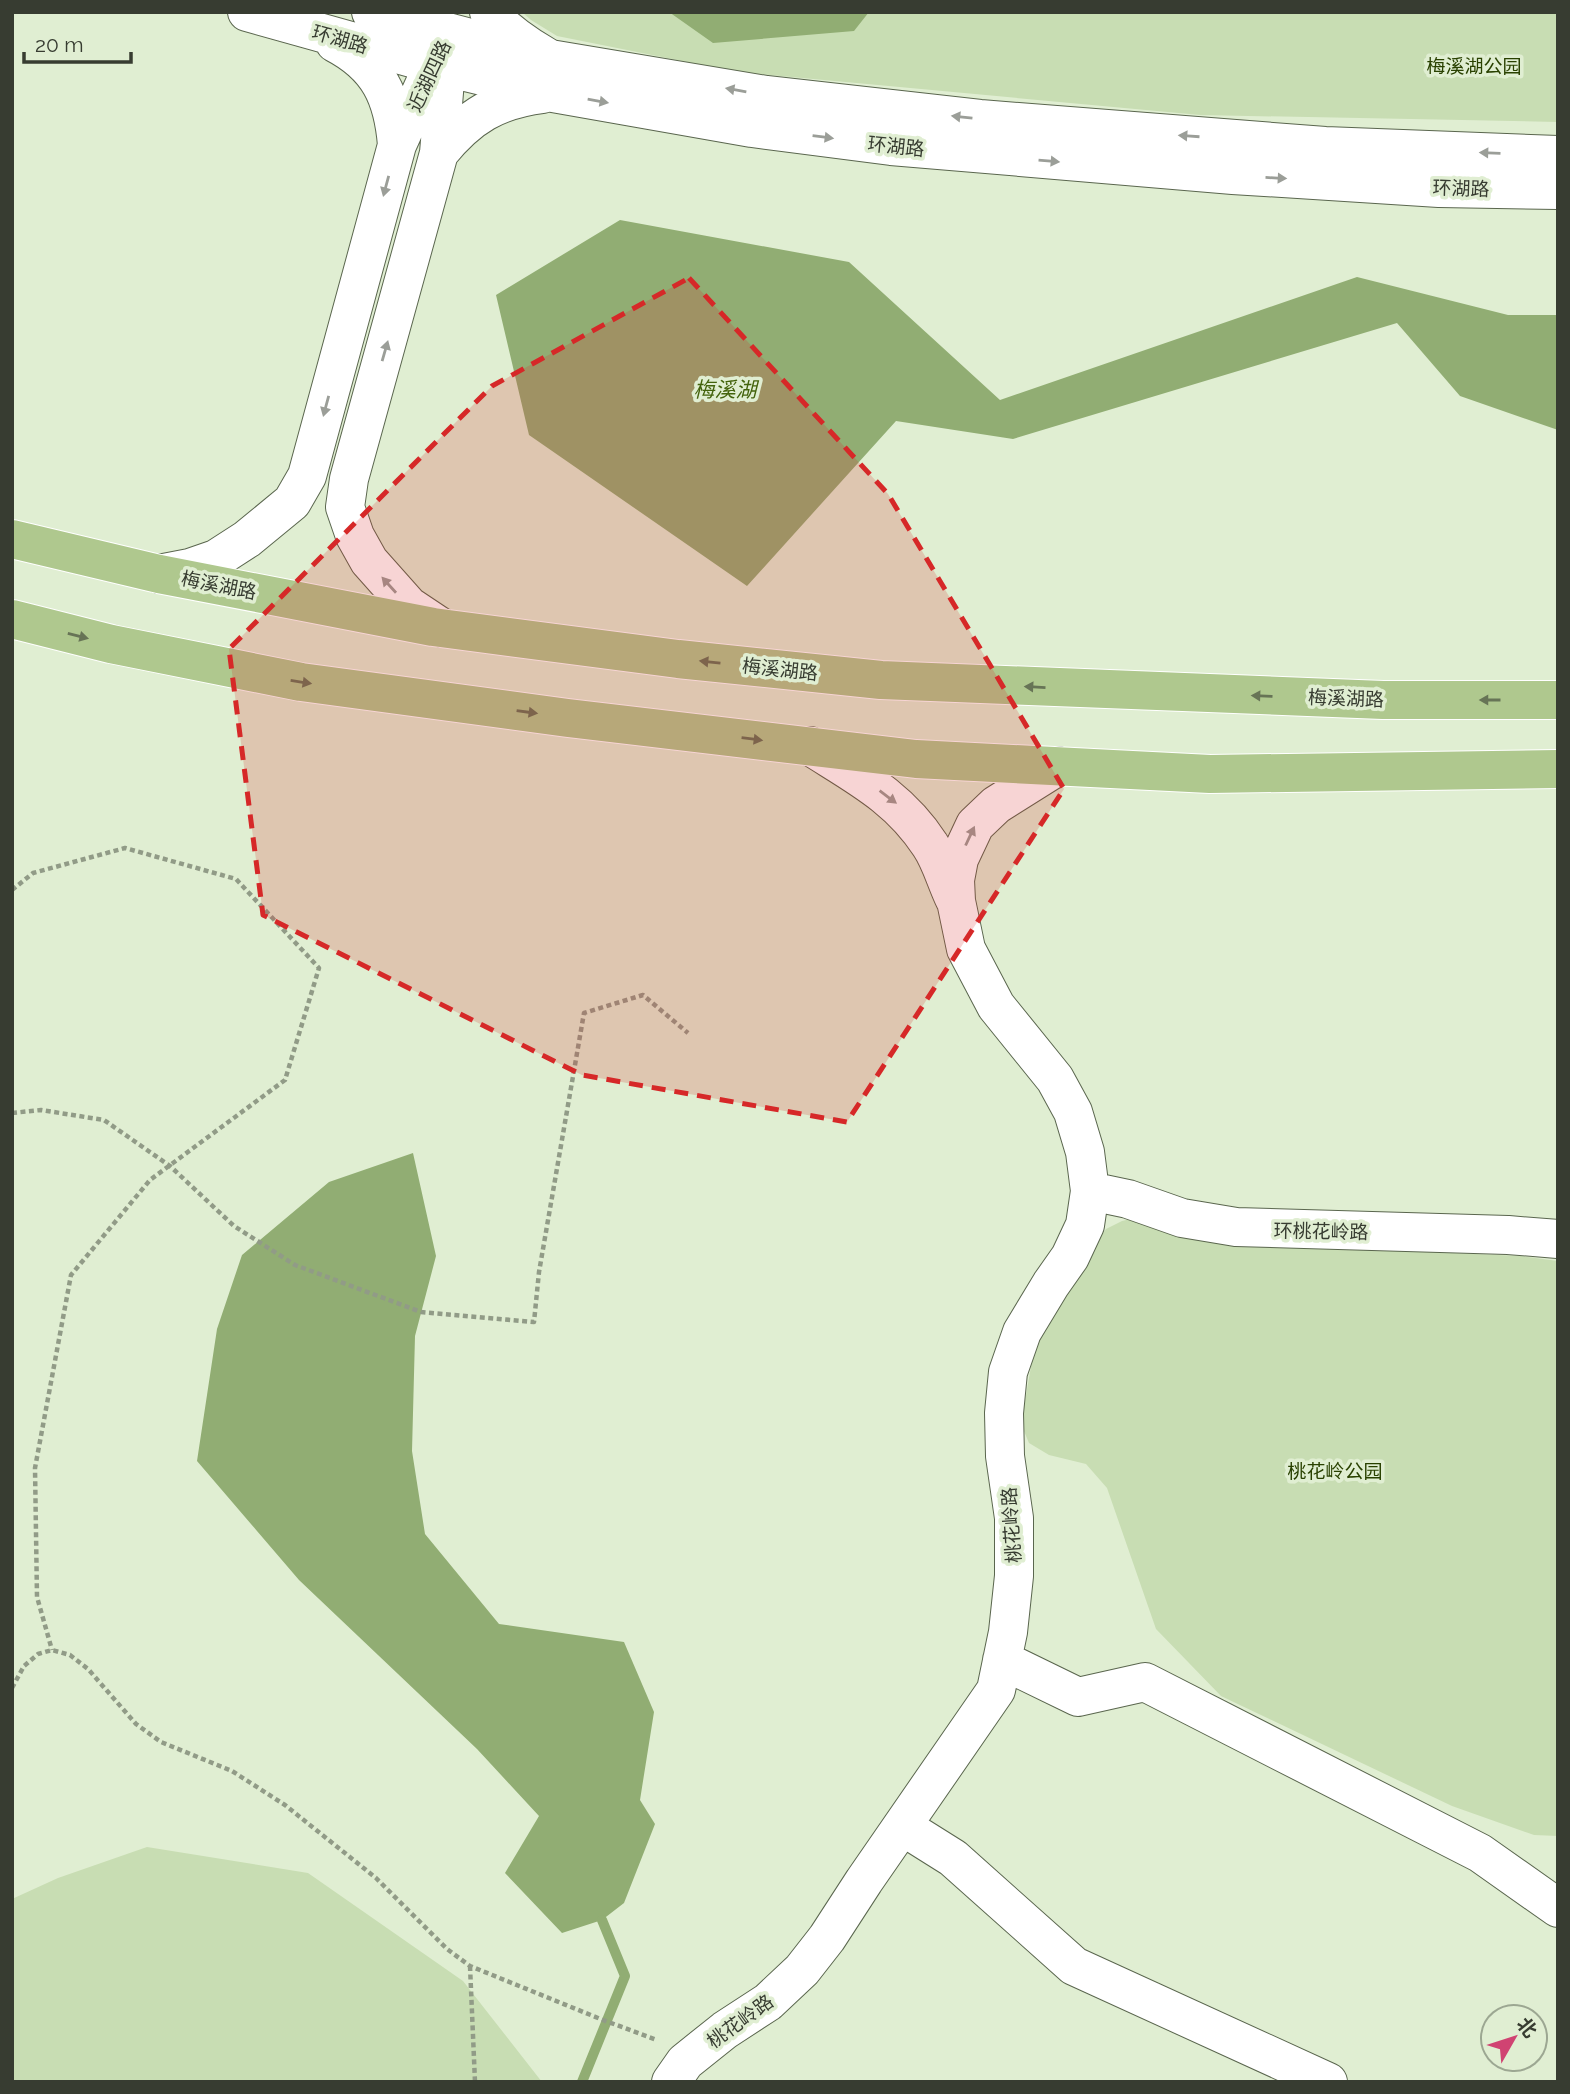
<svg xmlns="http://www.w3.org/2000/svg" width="1570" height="2094" viewBox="0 0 1570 2094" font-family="Raleway,'Noto Sans SC',sans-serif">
<rect width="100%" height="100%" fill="#e0eed2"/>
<path fill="#c8ddb3" d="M522,12H1558V122L1200,115L737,72L557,36L531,20Z
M1139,1217L1314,1247L1521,1256L1558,1261V1836L1534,1835L1452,1806L1221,1696L1156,1629L1107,1488L1086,1464L1049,1455L1029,1443L1021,1424L1033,1355L1057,1304L1090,1251L1106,1229L1122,1221Z
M147,1847L308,1873L463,1981L542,2082H12V1899L58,1878Z"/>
<path fill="#91ad73" d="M669,12H869L854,31L713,43Z
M620,220L849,262L1000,400L1357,277L1508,315H1558V430L1460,396L1397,323L1013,439L896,421L747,586L529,435L496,295Z
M413,1153L436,1256L415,1336L412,1451L425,1534L499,1624L624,1642L654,1712L640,1800L655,1824L624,1903L602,1920L562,1933L505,1873L539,1816L477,1749L299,1580L197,1461L217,1329L242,1255L329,1182Z"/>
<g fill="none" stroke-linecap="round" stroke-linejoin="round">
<path stroke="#91ad73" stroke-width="10" d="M582,2082L625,1976L602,1920"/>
<defs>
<path id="minor" d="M810,746C857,776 899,797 930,845C941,861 946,882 955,900
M1090,1191L1128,1199L1182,1218L1236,1227L1508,1235L1558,1239
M1002,1660L1078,1697L1145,1682L1480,1853L1558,1908
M902,1826L953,1858L1074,1966L1328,2082
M671,2082L685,2062L725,2030L768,2002L802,1970L827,1938L864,1881L996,1690L1008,1632L1014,1576V1518L1005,1456L1004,1413L1008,1372L1022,1332L1051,1284L1070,1257L1085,1225L1090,1191L1085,1152L1073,1112L1055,1079L996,1006L966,949L956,901L955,880L959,859L975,825L996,805L1058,766"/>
<path id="tertiary" d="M489,12C505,31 524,44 545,56"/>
<path id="secondary" d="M247,12L433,64L553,93L752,128L891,146L1233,175L1439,188L1558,190
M371,12L550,59L766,95L980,119L1325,146L1558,155
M335,43C379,66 393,97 397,145
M439,153C469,116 496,100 543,94
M159,574L190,568L216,559L247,539L292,502L307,476L397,145L444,41
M442,628L409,606L369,561L355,536L345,507L349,479L439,153L447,56"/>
<path id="primary" d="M12,539L159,574L433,627L678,659L881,680L1383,700H1558
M12,619L111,644L301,682L568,718L916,759L1210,774L1558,769"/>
</defs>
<use href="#minor" stroke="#5a664e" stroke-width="40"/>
<use href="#tertiary" stroke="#5a664e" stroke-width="40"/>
<use href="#secondary" stroke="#5a664e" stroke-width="40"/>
<use href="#primary" stroke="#fff" stroke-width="40"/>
<path stroke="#919b87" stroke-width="4.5" stroke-dasharray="5 3.5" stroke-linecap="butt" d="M12,890L33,873L125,848L236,879L319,968L285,1080L150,1180L71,1275L35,1468L37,1597L52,1650
M12,1113L41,1110L104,1120L170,1166L234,1226L295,1265L421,1312L534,1322L539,1272L584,1013L643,995L688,1033
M12,1688L24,1666L38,1654L52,1650L70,1655L88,1669L136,1724L161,1742L232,1771L285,1805L376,1878L447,1949L470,1966L603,2020L657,2040
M470,1966L475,2082"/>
<use href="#minor" stroke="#fff" stroke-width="38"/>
<use href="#tertiary" stroke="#fff" stroke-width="38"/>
<use href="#secondary" stroke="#fff" stroke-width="38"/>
<use href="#primary" stroke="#afc88e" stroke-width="38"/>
</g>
<defs><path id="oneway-solid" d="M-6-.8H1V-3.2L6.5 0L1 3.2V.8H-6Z" transform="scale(1.75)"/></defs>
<g fill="#9b9e98">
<use href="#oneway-solid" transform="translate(736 90) rotate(-170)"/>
<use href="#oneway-solid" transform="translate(598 101) rotate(10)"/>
<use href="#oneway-solid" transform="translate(962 117) rotate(-174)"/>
<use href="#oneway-solid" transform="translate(1189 136) rotate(-176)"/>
<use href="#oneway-solid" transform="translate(823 137) rotate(7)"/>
<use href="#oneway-solid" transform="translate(1490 153) rotate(-178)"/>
<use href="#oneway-solid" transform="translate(1049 161) rotate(5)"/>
<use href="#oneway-solid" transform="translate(1276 178) rotate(3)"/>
<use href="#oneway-solid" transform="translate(386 186) rotate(105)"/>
<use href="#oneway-solid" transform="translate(385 351) rotate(-74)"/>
<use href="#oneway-solid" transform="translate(326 406) rotate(105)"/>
<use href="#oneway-solid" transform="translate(389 585) rotate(-132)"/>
<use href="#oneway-solid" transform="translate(888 797) rotate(37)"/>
<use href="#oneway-solid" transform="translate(970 836) rotate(-65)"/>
</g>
<g fill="#677456">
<use href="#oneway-solid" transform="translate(78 636) rotate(14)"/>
<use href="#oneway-solid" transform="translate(710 662) rotate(-174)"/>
<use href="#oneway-solid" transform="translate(301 682) rotate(9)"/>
<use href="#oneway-solid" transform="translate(1035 687) rotate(-177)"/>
<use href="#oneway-solid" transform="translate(1262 696) rotate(-178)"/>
<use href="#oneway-solid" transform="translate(1490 700) rotate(180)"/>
<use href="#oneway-solid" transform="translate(527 712) rotate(8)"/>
<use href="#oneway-solid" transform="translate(752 739) rotate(7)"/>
</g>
<path fill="#d62828" fill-opacity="0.2" stroke="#d62828" stroke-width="5" stroke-dasharray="14 9" stroke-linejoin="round" d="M689,278L888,494L1064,789L847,1122L582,1075L263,915L229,649L492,386Z"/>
<g text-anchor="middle" stroke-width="7" stroke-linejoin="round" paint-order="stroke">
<g font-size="19" fill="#373c31" stroke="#e0eed2">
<text transform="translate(340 39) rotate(16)" y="7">环湖路</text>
<text transform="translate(429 76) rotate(-65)" y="7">近湖四路</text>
<text transform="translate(896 146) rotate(6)" y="7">环湖路</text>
<text transform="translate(1461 188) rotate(2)" y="7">环湖路</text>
<text transform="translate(219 585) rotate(11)" y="7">梅溪湖路</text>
<text transform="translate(780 669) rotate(6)" y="7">梅溪湖路</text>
<text transform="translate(1346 698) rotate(2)" y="7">梅溪湖路</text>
<text transform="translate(1321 1231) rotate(1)" y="7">环桃花岭路</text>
<text transform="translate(1011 1525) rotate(-94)" y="7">桃花岭路</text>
<text transform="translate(740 2021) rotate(-36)" y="7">桃花岭路</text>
</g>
<g font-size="19" fill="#294100" stroke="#e0eed2">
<text x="1474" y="73">梅溪湖公园</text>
<text x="1335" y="1478">桃花岭公园</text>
</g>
<g font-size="21" font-style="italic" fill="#43630c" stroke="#e0eed2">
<text x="725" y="397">梅溪湖</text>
</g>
</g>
<rect width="1570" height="2094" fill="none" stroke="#373c31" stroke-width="28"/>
<g transform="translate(1514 2038) rotate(51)"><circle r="33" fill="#e0eed2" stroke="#9ca792" stroke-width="2"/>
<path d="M0-5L12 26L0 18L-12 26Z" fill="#d04372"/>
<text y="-10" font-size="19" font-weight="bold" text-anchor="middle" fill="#373c31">北</text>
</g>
<path d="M24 52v10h107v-10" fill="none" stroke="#373c31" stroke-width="3.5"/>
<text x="35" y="52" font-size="21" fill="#373c31" stroke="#e0eed2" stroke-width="5" paint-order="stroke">20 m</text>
</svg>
